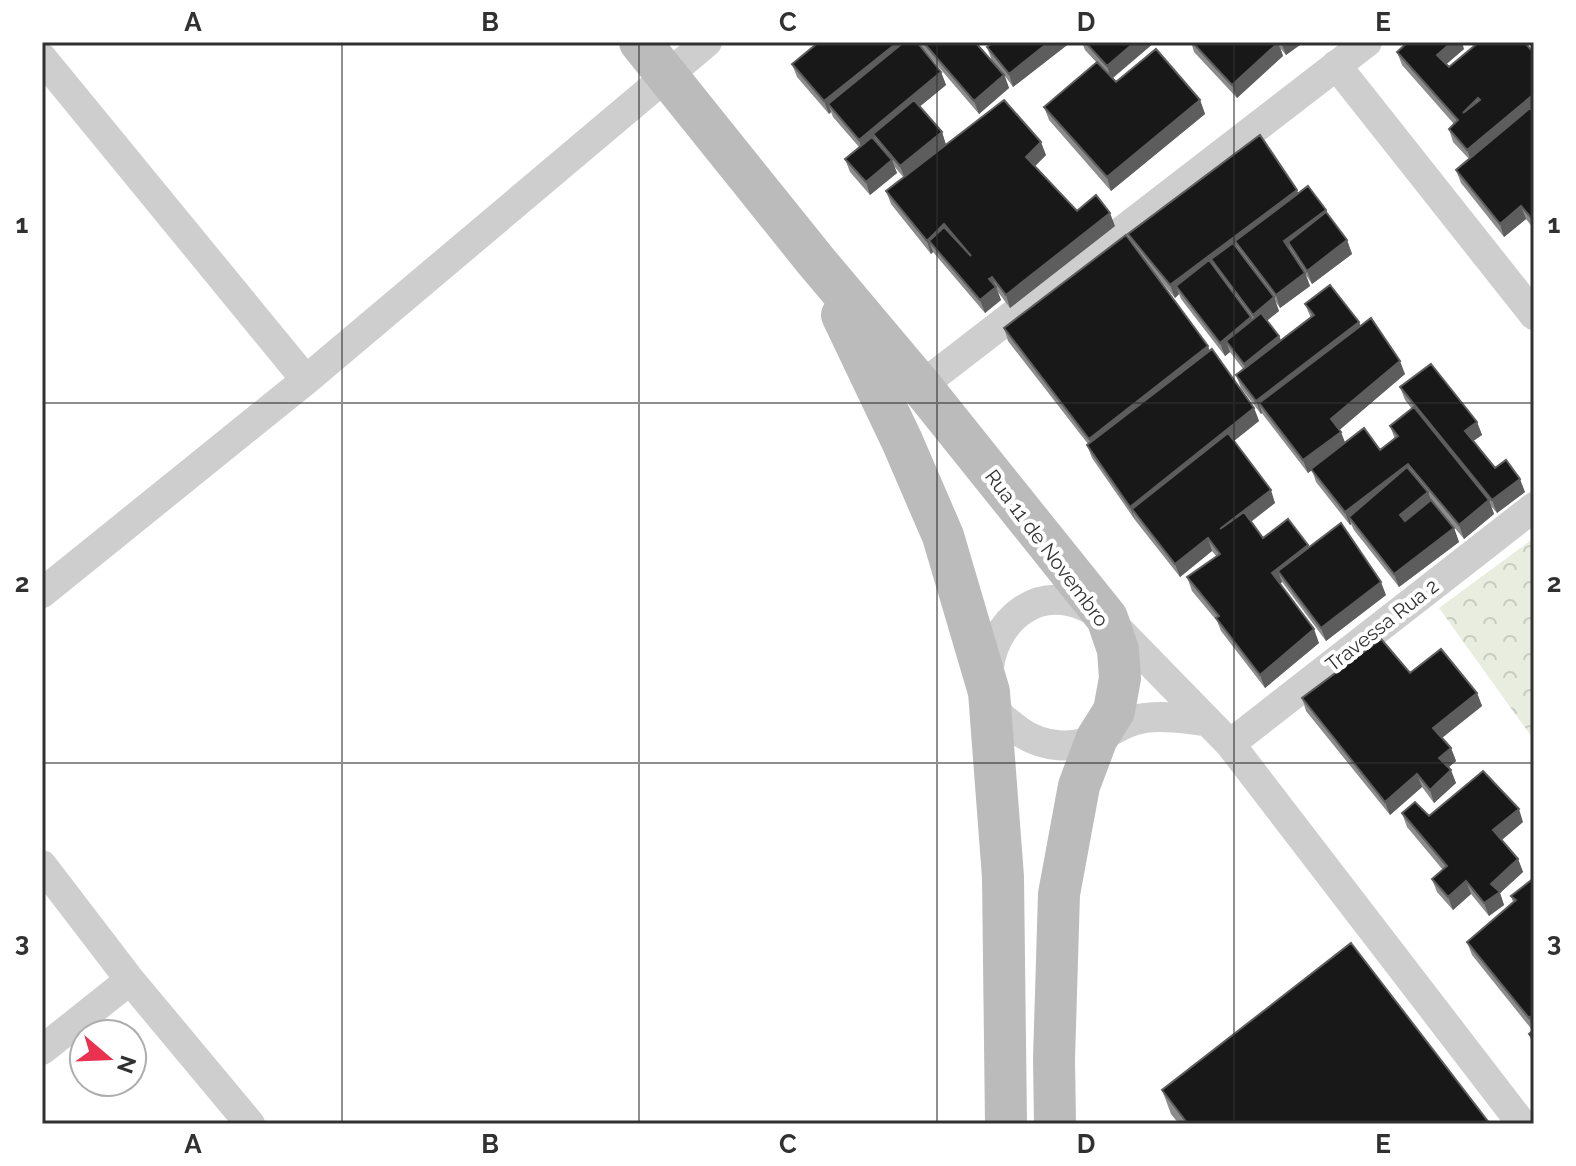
<svg xmlns="http://www.w3.org/2000/svg" width="1576" height="1166" viewBox="0 0 1576 1166" font-family="Raleway,sans-serif">
<defs>
<pattern id="forest-crowns" width="20" height="18" patternUnits="userSpaceOnUse" patternTransform="scale(2)"><rect width="20" height="18" fill="#e8eddf"/><path d="M2 6a3 3 0 1 1 6 0M12 15a3 3 0 1 1 6 0" fill="none" stroke="#c7ccc0"/></pattern>
</defs>
<rect width="100%" height="100%" fill="#fff"/>
<path fill="url(#forest-crowns)" d="M1534,538V740L1439,608Z"/>
<g fill="none" stroke-linecap="round" stroke-linejoin="round">
<path stroke="#cecece" stroke-width="30" d="M42,58L306,380
M1336,65L1534,315
M921,386L1367,42
M42,593L306,380L707,42
M1206,721C1186,719 1165,715 1145,718C1128,720 1115,729 1100,737C1074,750 1043,748 1019,731C1013,726 1005,721 1000,715C969,671 1004,595 1061,600C1078,601 1093,610 1107,618L1230,744L1522,1124
M1230,744L1534,507
M42,865L130,980L250,1124
M42,1050L130,980"/>
<path stroke="#bbb" stroke-width="42" d="M640,42L815,260L921,386L1107,618L1118,650L1120,678L1114,711L1097,738L1079,786L1059,894L1054,1059L1055,1124
M842,315L902,441L943,536L989,692L1003,877L1006,1124"/>
</g>
<path fill="#8c8c8c" d="M819,42H975L992,61L987,47L994,42H1071L1013,87L1005,76L1009,88L979,114L919,44L941,72L946,85L919,107L942,132L946,145L1046,155L1035,166L1077,211L1115,226L1010,308L998,292L1001,300L985,313L933,252L931,254L891,204L886,191L904,178L894,166L897,173L870,195L850,172L845,159L859,147L833,117L831,112L829,114L797,77L792,64Z
M1082,42H1155L1112,79L1116,82L1200,100L1205,114L1111,191L1049,120L1044,107L1097,63L1085,50Z
M1191,42H1304L1286,55L1281,49L1283,56L1237,98L1194,52Z
M1464,49L1446,64L1449,67L1534,53V229L1526,219L1504,237L1461,183L1456,170L1469,159L1453,142L1449,129L1454,124L1402,65L1397,52Z
M1298,194L1327,214L1347,240L1352,254L1312,284L1306,275L1310,286L1280,308L1275,301L1279,311L1267,320L1279,336L1281,340L1311,318L1305,304L1359,322L1360,326L1405,374L1339,430L1345,443L1380,450L1395,439L1390,426L1412,409L1405,400L1400,387L1477,422L1482,435L1473,441L1495,468L1525,492L1497,513L1491,506L1494,514L1464,539L1431,499L1454,528L1459,542L1399,587L1354,530L1351,524L1350,525L1316,482L1312,470L1308,473L1264,416L1262,413L1261,414L1241,388L1236,375L1243,369L1230,352L1225,356L1181,299L1179,294L1175,298L1148,265L1210,351L1254,408L1259,421L1234,441L1275,503L1251,522L1263,538L1309,547L1386,595L1326,641L1282,582L1280,584L1319,643L1265,688L1221,631L1217,621L1192,591L1187,577L1217,557L1212,551L1180,577L1135,520L1092,458L1087,445L1088,444L1008,341L1004,328L1131,243L1128,234Z
M1410,673L1477,693L1482,706L1442,738L1451,748L1456,761L1449,767L1456,783L1434,803L1422,787L1390,815L1306,711L1302,698Z
M1402,813L1523,822L1502,840L1518,859L1523,872L1500,893L1504,905L1489,916L1471,894L1453,910L1437,892L1432,879L1443,870L1407,827Z
M1534,878V1048L1529,1034L1533,1031L1472,955L1467,942L1513,902L1511,896Z
M1162,1090L1490,1124H1179L1171,1114Z"/>
<path fill="#5d5d5d" d="M898,42H913L828,104L831,112L829,114L824,101Z
M1049,42H1071L1013,87L1009,74Z
M1135,42H1155L1111,79L1107,66Z
M1281,42H1304L1286,55Z
M1452,42H1462L1464,49L1442,68L1437,55Z
M1278,43L1283,56L1237,98L1232,85Z
M941,72L946,85L879,140L873,134L876,142L863,153L859,140Z
M1004,75L1009,88L979,114L974,101Z
M1534,94V108L1533,107L1534,111L1472,163L1467,150Z
M1200,100L1205,114L1111,191L1107,177Z
M942,132L946,145L905,179L900,166Z
M1041,142L1046,155L1031,170L1026,157Z
M892,160L897,173L870,195L866,182Z
M1297,190L1302,203L1235,241L1238,251L1211,259L1214,268L1176,286L1179,294L1175,298L1170,285Z
M1521,206L1526,219L1504,237L1500,224Z
M1326,210L1331,223L1288,242L1291,252L1284,241Z
M1110,213L1115,226L1010,308L1006,295Z
M944,224L949,237L929,241L933,252L931,254L927,241Z
M1347,240L1352,254L1312,284L1307,271Z
M1305,273L1310,286L1280,308L1276,295Z
M992,277L1001,300L985,313L980,300L989,279Z
M1274,297L1279,311L1258,328L1253,315Z
M1251,317L1256,330L1226,341L1230,352L1225,356L1220,343Z
M1359,322L1364,335L1259,403L1262,413L1261,414L1256,401Z
M1279,336L1284,349L1248,377L1244,364Z
M1208,346L1213,359L1094,452L1089,439Z
M1400,361L1405,374L1336,433L1331,419Z
M1254,408L1259,421L1138,517L1132,509L1135,520L1130,507Z
M1477,422L1482,435L1469,444L1465,431Z
M1341,432L1346,445L1308,473L1303,460Z
M1408,464L1412,477L1349,517L1351,524L1350,525L1345,512Z
M1520,479L1525,492L1497,513L1492,500Z
M1271,490L1275,503L1224,542L1220,529Z
M1428,492L1433,505L1405,528L1400,515Z
M1489,500L1494,514L1464,539L1459,525Z
M1454,528L1459,542L1399,587L1394,574Z
M1208,538L1212,551L1180,577L1175,564Z
M1308,545L1313,558L1278,571L1282,582L1277,586L1272,573Z
M1381,582L1386,595L1326,641L1321,628Z
M1314,629L1319,643L1265,688L1260,675Z
M1477,693L1482,706L1438,741L1433,728Z
M1451,748L1456,761L1444,771L1439,758Z
M1451,770L1456,783L1434,803L1430,790Z
M1417,774L1422,787L1390,815L1385,802Z
M1519,809L1523,822L1498,843L1493,830Z
M1518,859L1523,872L1500,893L1504,905L1489,916L1484,903L1491,884Z
M1466,881L1471,894L1453,910L1448,897Z
M1534,1014V1031L1529,1018Z"/>
<path fill="#181818" stroke="#5d5d5d" stroke-width="2" fill-rule="evenodd" d="M819,42H898L824,101L792,64Z
M904,42H917L941,72L859,140L828,104Z
M923,42H975L1004,75L974,101Z
M994,42H1049L1009,74L987,47Z
M1085,42H1135L1107,66Z
M1192,42H1278V43L1232,85Z
M1408,42H1452L1437,55L1449,67L1479,42H1524L1534,53V94L1467,150L1449,129L1458,120L1397,52ZM1478,98L1480,100L1463,113Z
M1156,49L1200,100L1107,177L1044,107L1097,62L1116,82Z
M914,100L942,132L900,166L873,134Z
M1004,100L1041,142L1026,157L1077,211L1096,195L1110,213L1006,295L992,277L989,279L996,287L980,300L929,241L944,227L971,256L944,224L927,241L886,191Z
M1530,108L1534,113V221L1521,206L1500,224L1456,170Z
M1260,135L1297,190L1170,285L1128,234Z
M872,137L892,160L866,182L845,159Z
M1308,186L1326,210L1284,241L1305,273L1276,295L1235,241Z
M1326,212L1347,240L1307,271L1288,242Z
M1126,235L1208,346L1089,439L1004,328Z
M1233,243L1274,297L1253,315L1211,259Z
M1209,260L1251,317L1220,343L1176,286Z
M1330,285L1359,322L1256,401L1236,375L1314,315L1305,304Z
M1261,313L1279,336L1244,364L1226,341Z
M1371,318L1400,361L1331,419L1341,432L1303,460L1259,403Z
M1212,349L1254,408L1130,507L1087,445Z
M1431,364L1477,422L1465,431L1495,468L1506,460L1520,479L1492,500L1400,387Z
M1414,407L1489,500L1459,525L1408,464L1345,512L1311,469L1364,428L1380,450L1398,436L1390,426Z
M1228,433L1271,490L1220,529L1244,512L1263,538L1288,519L1308,545L1272,573L1314,629L1260,675L1216,618L1219,616L1187,577L1220,554L1208,538L1175,564L1132,509Z
M1407,467L1428,492L1400,515L1405,521L1431,500L1454,528L1394,574L1349,517Z
M1341,523L1381,582L1321,628L1278,571Z
M1381,639L1410,673L1441,649L1477,693L1433,728L1451,748L1439,758L1451,770L1430,790L1417,774L1385,802L1302,698Z
M1483,771L1519,809L1493,830L1518,859L1491,884L1500,892L1484,903L1466,881L1448,897L1432,879L1447,866L1402,813L1415,802L1429,816Z
M1534,878V1014L1529,1018L1467,942L1516,900L1511,896Z
M1351,943L1490,1124H1188L1162,1090Z
M1534,1030V1040L1529,1034Z"/>
<path fill="none" stroke="#313131" stroke-width="2" stroke-opacity="0.55" d="M342,42V1124M639,42V1124M937,42V1124M1234,42V1124M42,403H1534M42,763H1534"/>
<g text-anchor="middle" stroke-width="8" stroke-linejoin="round" paint-order="stroke">
<g font-size="20" fill="#313131" stroke="#fff">
<text transform="translate(1047 548) rotate(53)" y="7">Rua 11 de Novembro</text>
<text transform="translate(1382 625) rotate(-38)" y="7">Travessa Rua 2</text>
</g>
</g>
<rect width="1576" height="1166" fill="none" stroke="#ffffff" stroke-width="88"/>
<g transform="translate(108 1058) rotate(109)"><circle r="38" fill="#ffffff" stroke="#adadad" stroke-width="2"/>
<path d="M0-6L14 30L0 20L-14 30Z" fill="#e8324f"/>
<text y="-12" font-size="22" font-weight="bold" text-anchor="middle" fill="#313131">N</text>
</g>
<rect x="44" y="44" width="1488" height="1078" fill="none" stroke="#313131" stroke-width="3"/>
<g font-size="26" text-anchor="middle" font-weight="bold" fill="#313131">
<text x="193" y="31">A</text>
<text x="490" y="31">B</text>
<text x="788" y="31">C</text>
<text x="1086" y="31">D</text>
<text x="1383" y="31">E</text>
<text x="22" y="233">1</text>
<text x="1554" y="233">1</text>
<text x="22" y="592">2</text>
<text x="1554" y="592">2</text>
<text x="22" y="951">3</text>
<text x="1554" y="951">3</text>
<text x="193" y="1153">A</text>
<text x="490" y="1153">B</text>
<text x="788" y="1153">C</text>
<text x="1086" y="1153">D</text>
<text x="1383" y="1153">E</text>
</g>
</svg>
